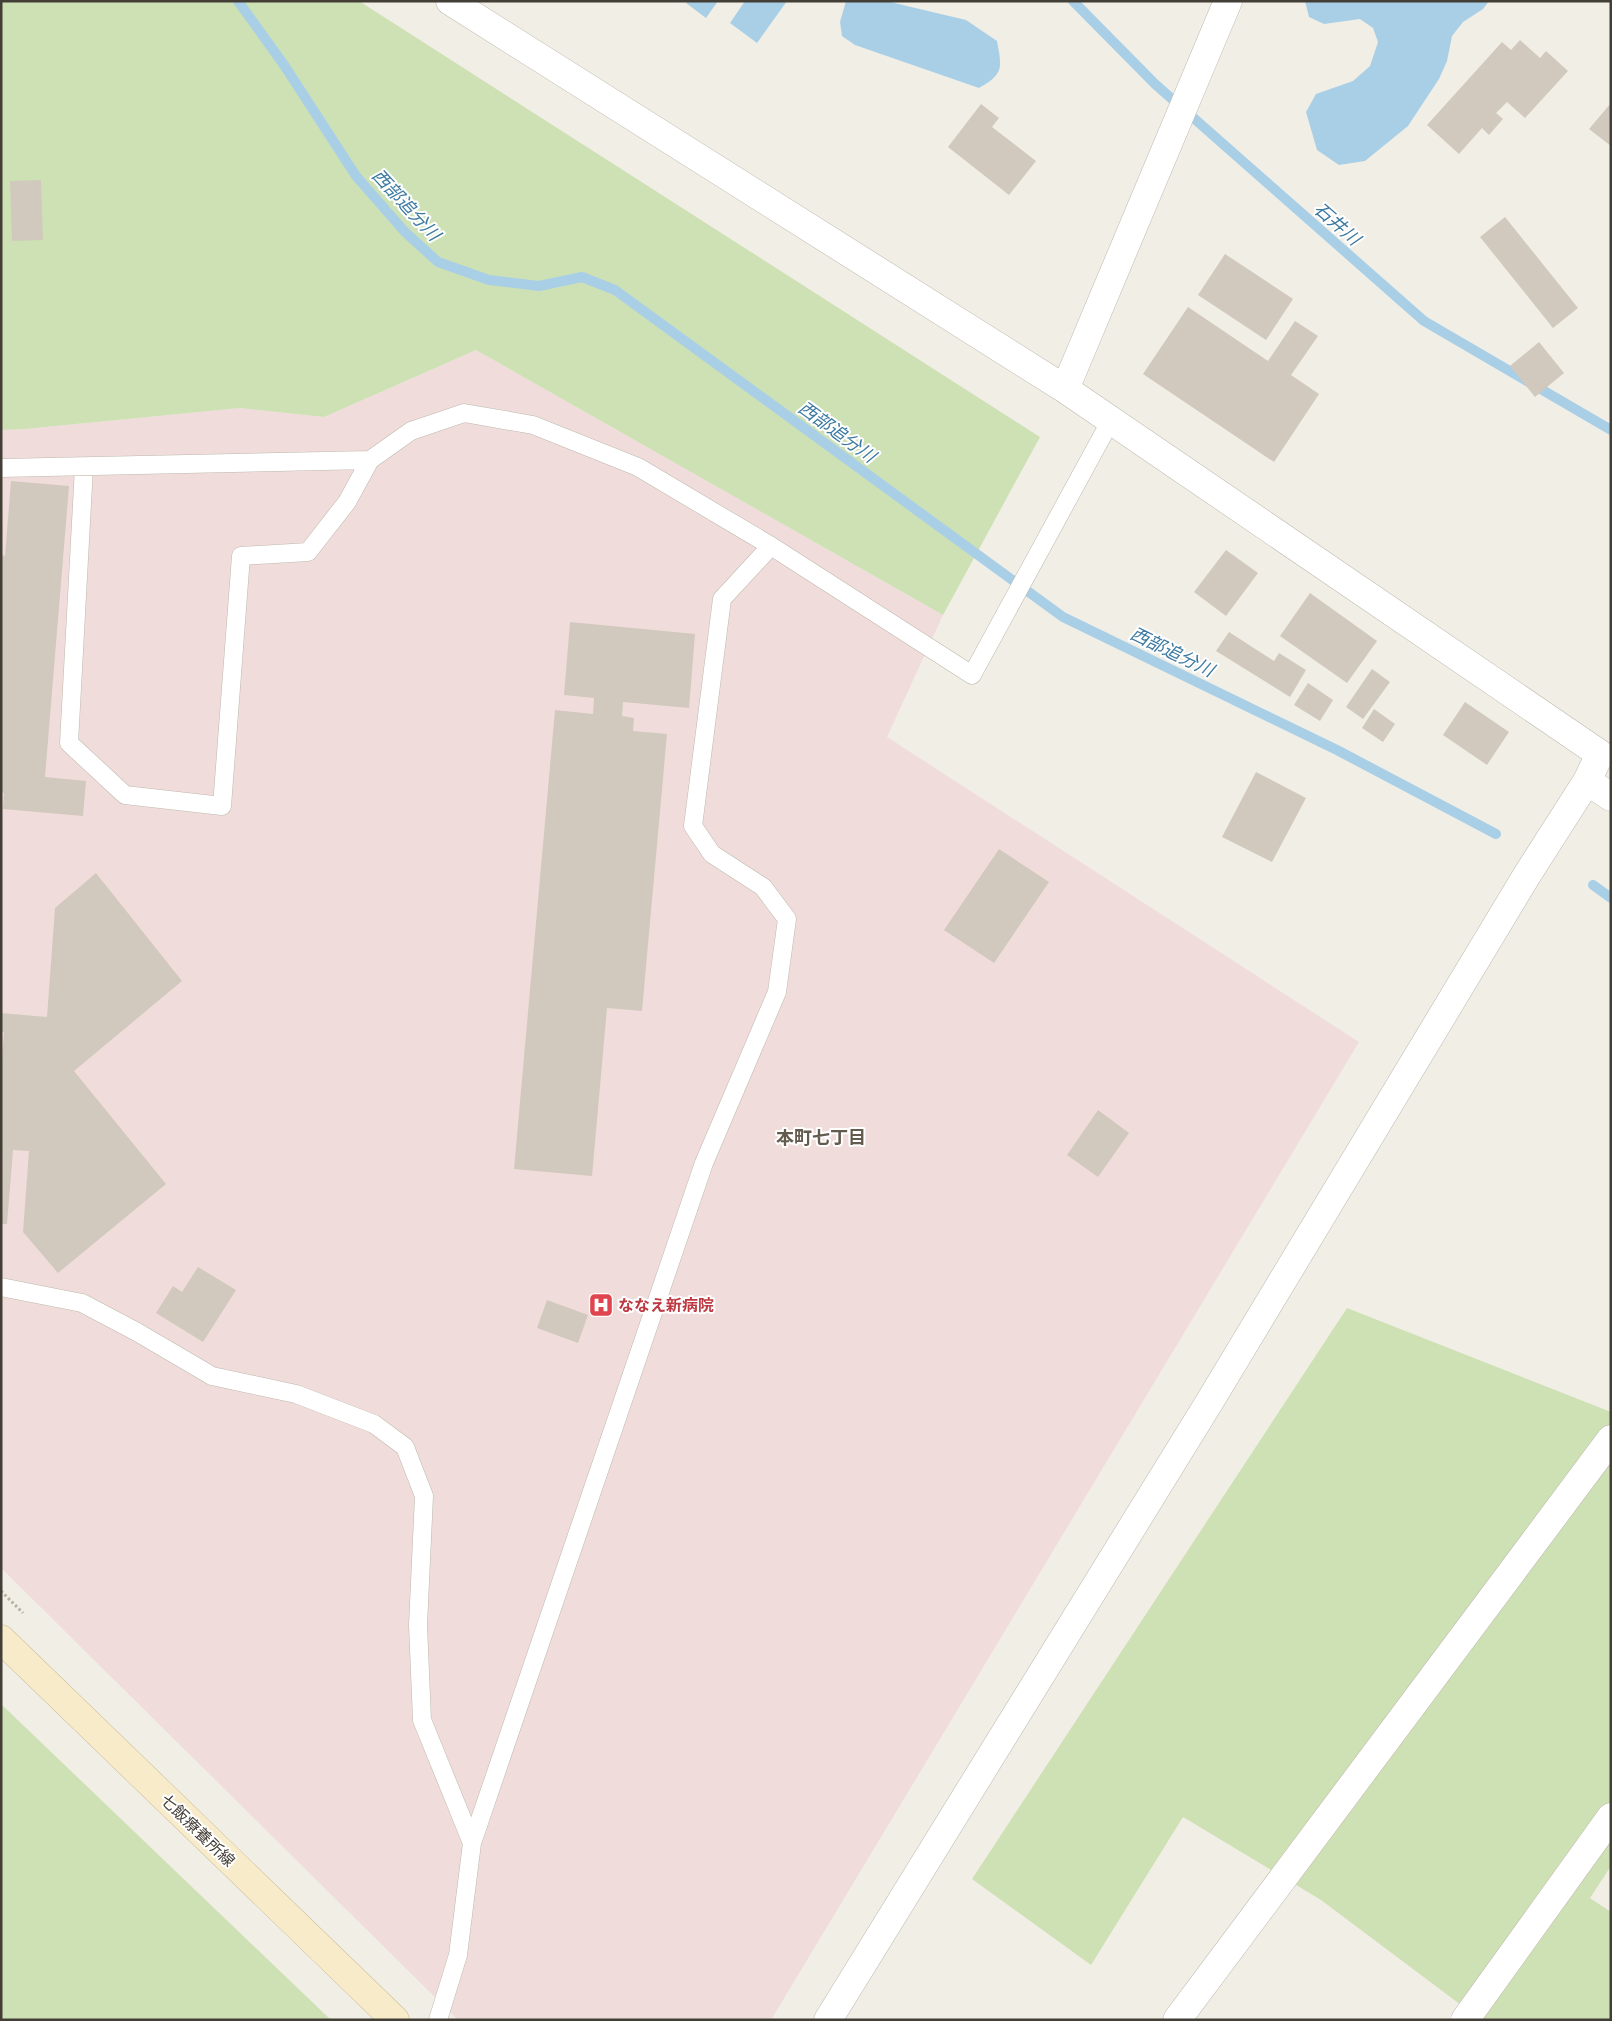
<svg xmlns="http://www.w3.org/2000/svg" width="1612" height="2021" viewBox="0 0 1612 2021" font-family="Barlow,'Noto Sans JP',sans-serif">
<rect width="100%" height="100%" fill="#f1eee6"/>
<path fill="#f0dddb" d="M476,350L943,615L887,737L1359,1042L771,2020H458L1,1568V430L25,429L240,408L324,417Z"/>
<path fill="#cee1b4" d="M1,1H359L1040,437L943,615L476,350L324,417L240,408L25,429L1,430Z
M1347,1308L1611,1412V1866L1590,1898L1611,1912V2020H1481L1321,1900L1183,1817L1091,1965L972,1879Z
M1,1704L331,2020H1Z"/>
<path fill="#a9cfe7" d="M688,1H718L706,18L686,3Z
M745,1H787L757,43L730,23Z
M846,1H886L966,20L997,41C1002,68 1004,74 979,88L855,45L842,36L840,22Z
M1489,1L1483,9L1463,22L1452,36L1447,61L1439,79L1408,126L1365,161L1339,165L1317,150L1306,112L1316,94L1353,81L1370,66L1378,42L1373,28L1360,19L1324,24L1309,17L1305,1Z"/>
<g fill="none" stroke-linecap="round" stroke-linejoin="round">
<path stroke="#a9cfe7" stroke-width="10" d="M238,1L284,65L356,176L405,232L438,262L489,280L539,286L582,277L615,290L1063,617L1337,750L1496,834
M1073,1L1155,84L1424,321L1611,430
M1593,885L1611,898"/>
</g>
<path fill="#d1c9bd" d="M1520,40L1540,58L1546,51L1568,71L1525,118L1507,102L1496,113L1503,119L1489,135L1482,128L1459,154L1427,125L1502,42L1511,50Z
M1611,103V146L1589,129Z
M981,104L999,118L992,127L1036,161L1009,195L948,147Z
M41,180L43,240L12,241L10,181Z
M1505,217L1578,308L1553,328L1480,237Z
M1225,254L1293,299L1266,340L1198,295Z
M1188,307L1268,361L1295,321L1318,336L1291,375L1319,394L1274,462L1143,374Z
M1539,342L1564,373L1535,397L1510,366Z
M11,481L69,486L45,777L86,781L83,816L3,809L4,793L1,792V555L5,556Z
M1226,550L1258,573L1226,616L1194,592Z
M1310,593L1377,641L1347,683L1280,636Z
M570,622L695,634L689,708L623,702L622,716L634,718L633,731L667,734L642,1011L607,1008L592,1176L514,1169L555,710L593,714L594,698L564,695Z
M1229,632L1274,661L1279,653L1306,670L1290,697L1216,651Z
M1372,669L1390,682L1363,719L1346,707Z
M1308,683L1333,700L1320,721L1294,705Z
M1465,702L1509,732L1487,765L1443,735Z
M1374,709L1395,724L1383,742L1362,728Z
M1256,772L1306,798L1272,862L1222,837Z
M999,849L1049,882L994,963L944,930Z
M96,873L182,981L74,1071L166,1184L58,1273L23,1232L29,1151L13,1150L7,1224H1V1070L4,1032H1V1013L47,1017L55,908Z
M1098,1110L1129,1133L1098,1177L1067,1155Z
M198,1267L236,1290L203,1342L156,1313L173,1286L182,1292Z
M547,1300L588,1315L578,1343L537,1328Z"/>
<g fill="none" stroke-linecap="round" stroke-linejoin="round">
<defs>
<path id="service" d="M84,467L69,743L125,795L222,806L241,556L308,552L347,502L370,460L411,431L464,413L533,425L638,467L771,546
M1,468L370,460
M1,1287L82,1303L137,1332L212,1376L296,1394L374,1424L405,1447L424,1496L418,1625L422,1720L472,1843L458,1955L438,2020
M472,1843L704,1163L777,992L787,919L763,887L712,854L693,826L722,599L771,546L972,675L1111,420"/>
<path id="minor" d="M1177,2020L1611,1439
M1465,2020L1611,1817"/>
<path id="tertiary" d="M450,1L1065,389L1600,754L1587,781L1611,797
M1065,389L1228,1
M828,2020L1210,1401L1527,875L1587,781"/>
<path id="secondary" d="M1,1639L395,2020"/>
</defs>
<use href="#service" stroke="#beb8ad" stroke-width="19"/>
<use href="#minor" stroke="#beb8ad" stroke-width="29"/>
<use href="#tertiary" stroke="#beb8ad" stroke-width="29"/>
<use href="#secondary" stroke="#cbbe9b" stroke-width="29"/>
<path stroke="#bbb09d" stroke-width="3" stroke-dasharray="2.5 2.5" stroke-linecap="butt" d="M1,1591L23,1613"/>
<use href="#service" stroke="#fff" stroke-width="18"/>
<use href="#minor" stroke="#fff" stroke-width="28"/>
<use href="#tertiary" stroke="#fff" stroke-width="28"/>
<use href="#secondary" stroke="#f8ebca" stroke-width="28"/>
</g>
<defs>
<symbol id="hospital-square" viewBox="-11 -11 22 22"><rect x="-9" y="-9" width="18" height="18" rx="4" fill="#e0444e" stroke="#fff"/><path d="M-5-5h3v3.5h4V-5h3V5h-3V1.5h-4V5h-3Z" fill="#fff"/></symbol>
</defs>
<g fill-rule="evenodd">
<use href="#hospital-square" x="587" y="1291" width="28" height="28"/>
</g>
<g text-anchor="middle" stroke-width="4" stroke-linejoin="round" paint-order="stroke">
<g font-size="16" font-weight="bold" fill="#be3a42" stroke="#fff" text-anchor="start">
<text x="618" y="1311">ななえ新病院</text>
</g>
<g font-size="16" fill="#433e36" stroke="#fff">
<text transform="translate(198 1830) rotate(44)" y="6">七飯療養所線</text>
</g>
<g font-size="18" font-style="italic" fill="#3d7aa2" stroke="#fff">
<text transform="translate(406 205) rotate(47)" y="6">西部追分川</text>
<text transform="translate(1337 224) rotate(41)" y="6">石井川</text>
<text transform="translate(837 432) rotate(36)" y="6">西部追分川</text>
<text transform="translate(1172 652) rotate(26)" y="6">西部追分川</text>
</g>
<g font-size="18" font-weight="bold" fill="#645b4f" stroke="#fff">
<text x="821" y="1144">本町七丁目</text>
</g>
</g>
<rect width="1612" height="2021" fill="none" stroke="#433e36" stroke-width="5"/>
</svg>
